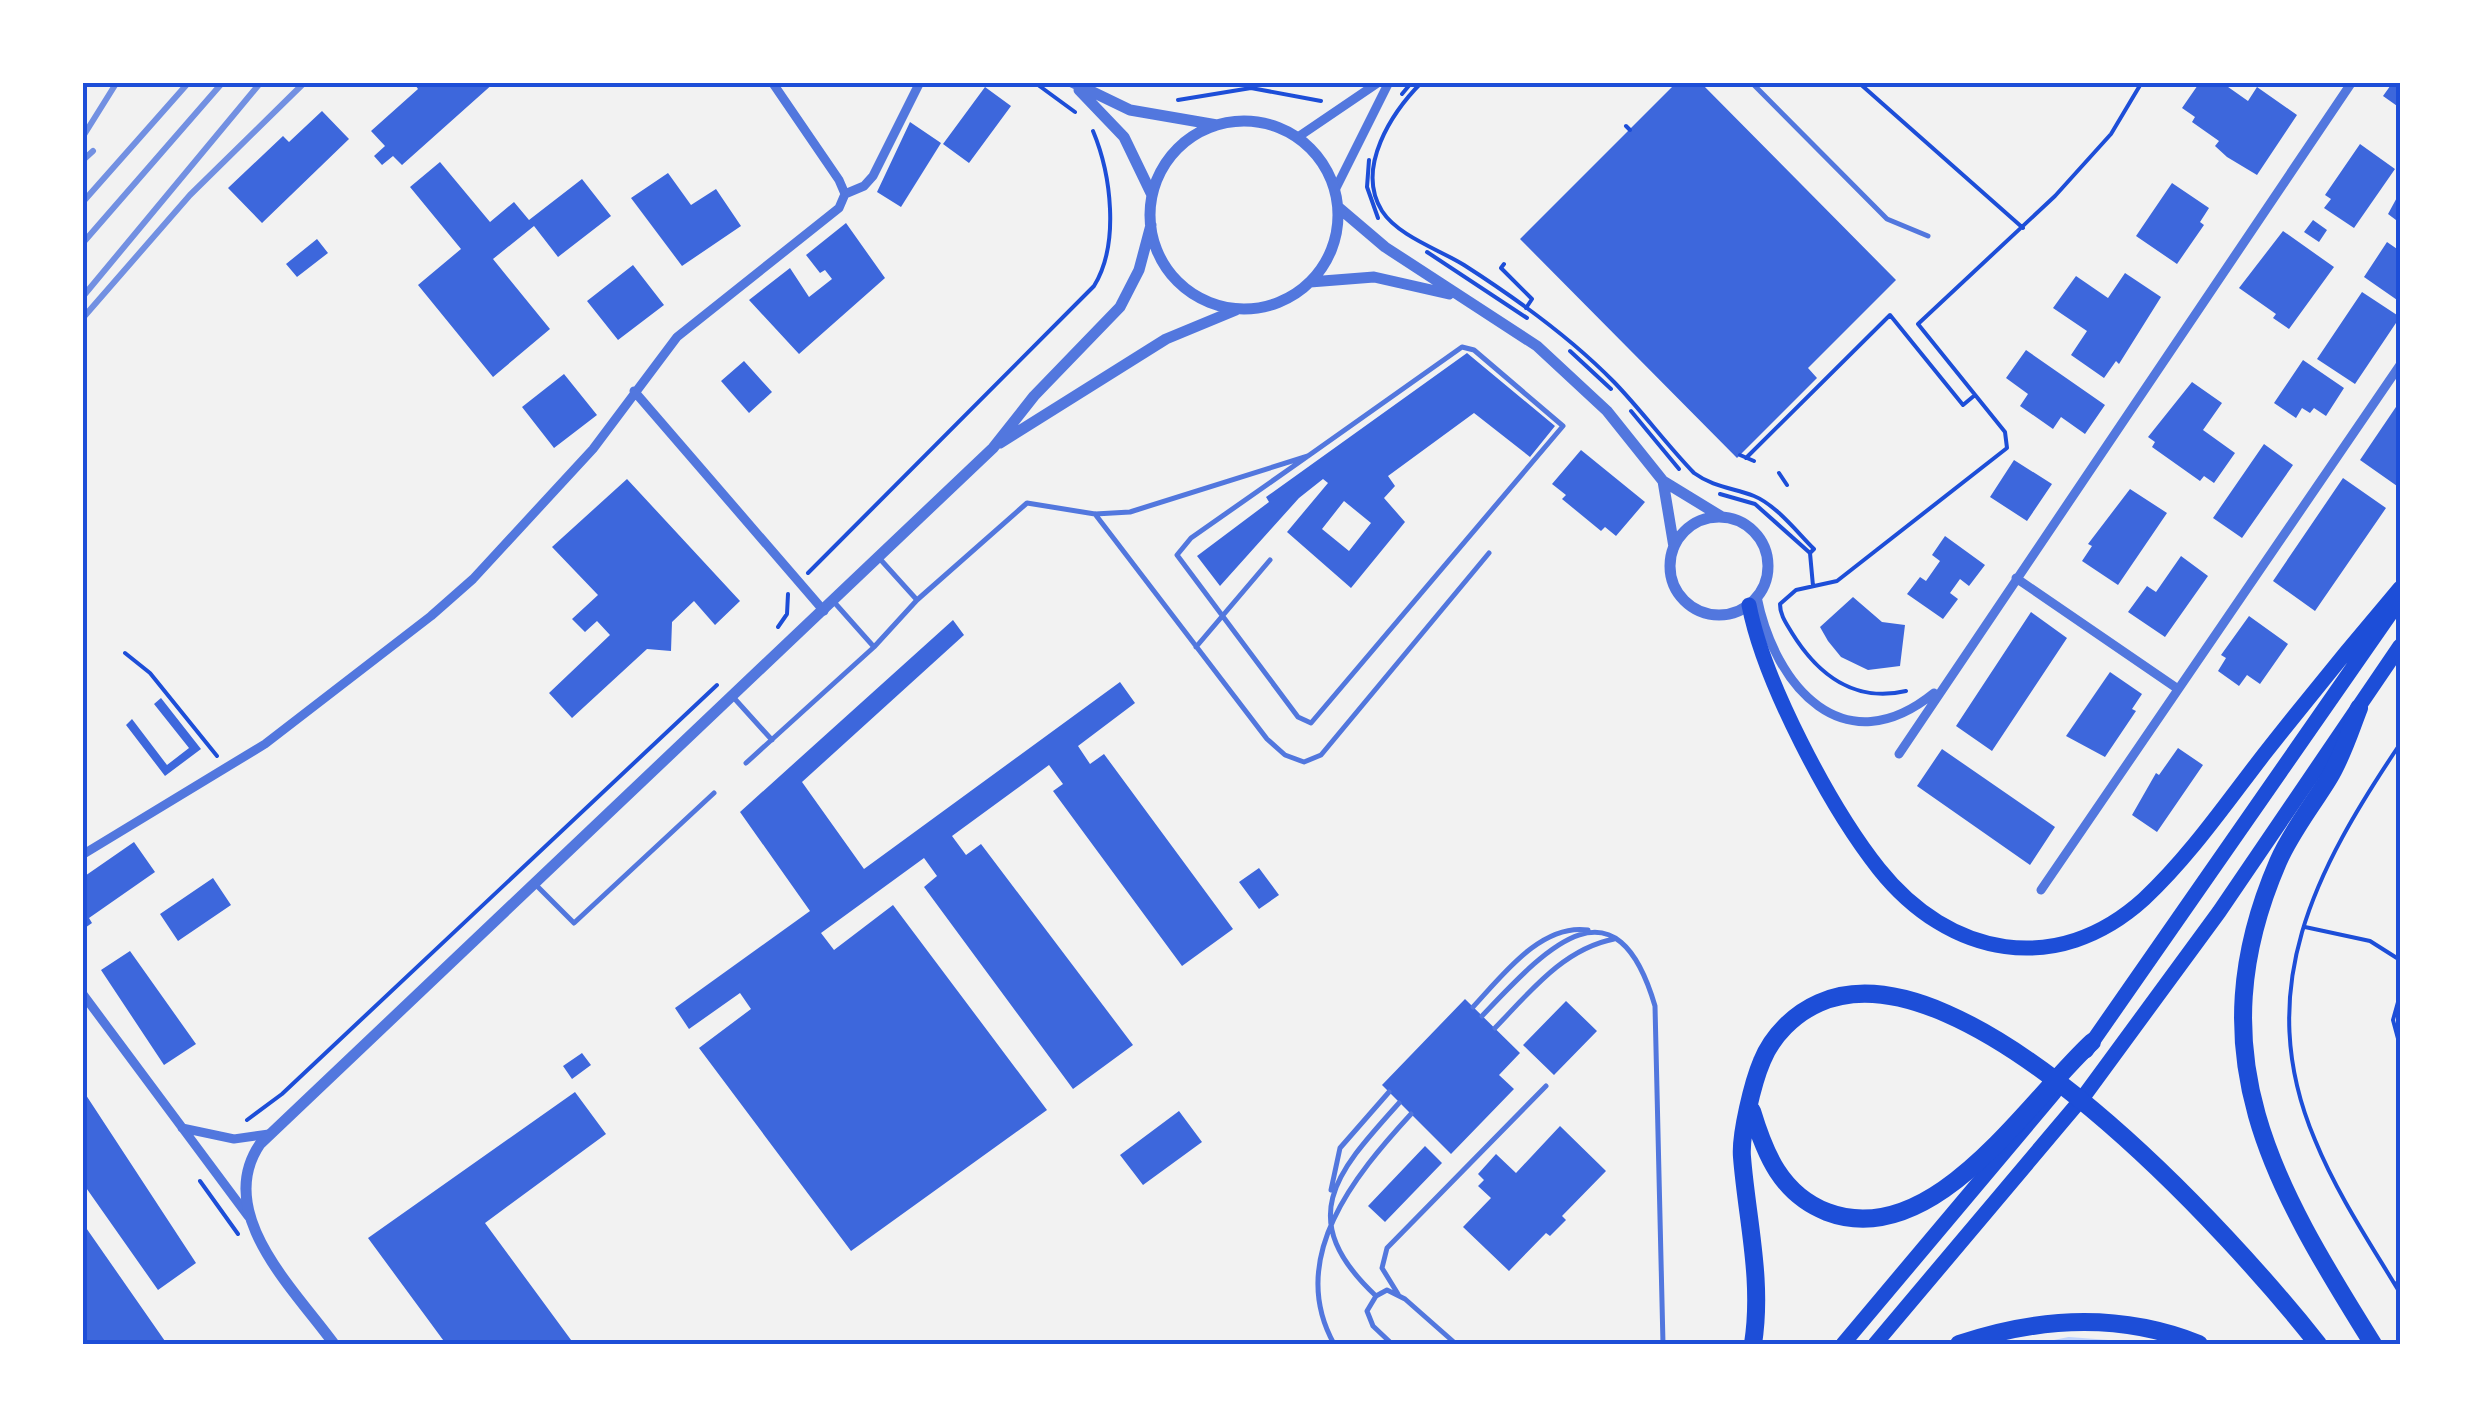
<svg xmlns="http://www.w3.org/2000/svg" width="2483" height="1427" viewBox="0 0 2483 1427" font-family="Commissioner,sans-serif">
<rect width="100%" height="100%" fill="#f2f2f2"/>
<g fill="none" stroke-linecap="round" stroke-linejoin="round">
<path stroke="#bfd3fe" stroke-width="6" d="M2050,1344L2069,1340L2121,1344"/>
</g>
<path fill="#3d67dc" fill-rule="evenodd" d="M413,82H495L402,165L393,156L382,165L374,156L385,146L371,131L418,89Z
M1677,82H1700L1896,280L1808,368L1817,378L1737,458L1520,239Z
M2200,82H2221L2248,101L2257,87L2297,115L2257,175L2227,157L2215,146L2219,141L2192,122L2195,117L2182,108Z
M2393,82H2400V108L2383,96Z
M985,87L1011,106L969,163L943,144Z
M322,111L349,139L262,223L228,188L283,136L289,142Z
M910,122L941,143L901,207L877,192Z
M2360,144L2395,169L2354,228L2324,208L2331,199L2325,195Z
M440,162L490,222L514,202L529,220L582,179L611,216L558,257L534,226L493,259L550,329L493,377L418,285L461,249L410,187Z
M668,173L691,205L716,189L741,226L682,266L631,198Z
M2172,183L2209,208L2200,222L2204,225L2177,264L2136,236Z
M2400,192V223L2388,214Z
M2313,220L2327,230L2319,242L2304,232Z
M846,223L885,278L799,354L749,300L790,268L809,297L832,279L825,270L820,273L806,255Z
M2283,231L2334,267L2289,329L2273,318L2276,314L2239,288Z
M317,239L328,253L297,277L286,264Z
M2387,242L2400,251V302L2364,277Z
M633,265L664,305L618,340L587,301Z
M2125,273L2161,297L2119,364L2116,361L2104,378L2071,355L2087,331L2053,308L2076,276L2108,298Z
M2362,292L2400,317L2355,384L2317,359Z
M2026,350L2105,405L2085,434L2061,417L2053,429L2020,406L2028,394L2006,378Z
M1467,353L1555,426L1530,457L1474,413L1388,476L1395,486L1384,498L1405,522L1351,588L1287,532L1328,483L1323,479L1299,498L1220,586L1197,556L1269,502L1266,497ZM1344,501L1371,523L1349,551L1322,529Z
M2303,360L2344,388L2326,416L2314,408L2310,413L2302,408L2296,418L2274,403Z
M744,361L772,392L749,413L721,381Z
M564,374L597,415L554,448L522,407Z
M2192,382L2222,403L2203,430L2235,453L2214,483L2204,476L2200,481L2152,447L2155,442L2148,437Z
M2400,401V481L2397,486L2360,460Z
M2264,444L2293,465L2242,538L2213,518Z
M1581,450L1645,502L1616,536L1605,527L1601,531L1562,499L1566,495L1552,484Z
M2014,460L2052,484L2027,521L1990,497Z
M2343,478L2386,508L2315,611L2273,581Z
M627,479L740,601L715,625L694,601L672,622L671,651L647,649L572,718L549,693L610,635L597,621L585,632L572,619L598,595L552,547Z
M2130,489L2167,513L2118,585L2082,561L2092,546L2088,544Z
M1945,536L1985,565L1969,586L1960,579L1950,593L1958,599L1943,619L1907,594L1920,577L1926,581L1940,561L1932,555Z
M2181,556L2208,576L2165,637L2128,612L2147,586L2156,592Z
M1853,597L1882,622L1905,625L1900,666L1868,670L1841,657L1828,641L1820,627Z
M2031,612L2067,638L1992,751L1956,726Z
M2249,616L2288,644L2260,684L2247,675L2239,686L2218,671L2226,658L2221,655Z
M953,620L964,635L802,782L864,869L1120,682L1135,703L1078,746L1090,764L1104,754L1233,929L1182,966L1053,791L1063,784L1049,765L952,836L966,855L981,844L1133,1045L1073,1089L924,887L937,876L924,858L821,933L834,950L893,905L1047,1110L851,1251L699,1048L751,1009L740,993L689,1029L675,1008L810,911L740,812Z
M2110,672L2142,694L2132,709L2136,711L2105,757L2066,736Z
M161,698L201,749L165,776L126,725L132,719L167,765L189,748L154,704Z
M2178,748L2203,765L2157,832L2132,815L2156,773L2159,775Z
M1942,749L2055,827L2030,865L1917,786Z
M134,842L155,872L89,918L92,923L82,930V878Z
M1259,868L1279,895L1259,909L1239,882Z
M213,878L231,905L178,941L160,914Z
M130,951L196,1044L164,1065L101,970Z
M1465,999L1520,1053L1499,1075L1514,1089L1451,1154L1382,1085Z
M1566,1001L1597,1031L1554,1075L1523,1045Z
M582,1053L591,1065L572,1079L563,1066Z
M82,1089L196,1263L158,1290L82,1182Z
M575,1092L606,1134L485,1223L574,1344H446L368,1238Z
M1179,1111L1202,1142L1143,1185L1120,1155Z
M1560,1126L1606,1171L1562,1216L1566,1220L1550,1236L1546,1233L1509,1271L1463,1227L1491,1198L1478,1186L1484,1180L1478,1174L1496,1154L1516,1173Z
M1425,1146L1442,1163L1385,1222L1368,1206Z
M82,1222L167,1344H82Z"/>
<g fill="none" stroke-linecap="round" stroke-linejoin="round">
<path stroke="#1d4ed8" stroke-width="4" d="M1034,82L1075,112
M1422,82C1392,112 1355,168 1382,211C1398,236 1440,250 1464,265C1517,299 1570,337 1614,382C1642,411 1666,444 1694,473C1713,487 1733,488 1754,496C1776,505 1797,532 1814,549L1810,553L1813,586
M1858,82L2023,228
M1402,94L1412,82
M1178,100L1251,88L1321,101
M1626,126L1630,130
M1369,160L1367,187L1378,218
M1427,252L1527,318
M1504,264L1501,268L1532,299L1526,308
M1570,351L1611,389
M1631,411L1679,469
M1740,455L1754,461
M1746,458L1890,315L1963,405L1975,395
M1779,473L1787,485
M1720,494L1755,504L1810,553
M808,573L1094,286C1120,244 1111,174 1093,131
M778,627L787,614L788,594
M125,653L150,673L217,756
M1906,691C1855,703 1818,675 1792,633C1786,623 1780,615 1780,604L1796,590L1837,581L2007,448L2005,432L1918,324L2055,196L2111,134L2142,82
M2400,744C2316,869 2251,989 2315,1140C2337,1194 2370,1243 2400,1293
M2305,927L2370,941L2400,960
M2400,995L2393,1020L2400,1046
M247,1120L282,1094L717,685
M200,1181L238,1234
M2396,1286L2400,1276"/>
<path stroke="#5277de" stroke-width="5" d="M1751,82L1887,219L1928,236
M1095,514L1267,739L1285,755L1304,762L1321,755L1489,553
M880,559L917,600
M834,602L874,647
M1196,647L1270,560
M734,698L772,740
M746,763L874,647L917,600L1027,503L1095,514L1130,512L1308,456L1462,347L1474,350L1563,426L1311,723L1298,717L1177,555L1191,538L1308,456
M535,884L574,923L714,793
M1473,1007C1502,976 1541,923 1588,930
M1482,1016C1543,952 1615,870 1655,1006L1663,1344
M1495,1028C1529,993 1563,949 1614,939
M1331,1190L1340,1148L1389,1092
M1398,1294L1382,1268L1387,1248L1546,1086
M1376,1296C1293,1218 1337,1172 1399,1103
M1334,1344C1286,1258 1355,1175 1411,1114
M1392,1344L1373,1326L1367,1311L1376,1296L1387,1290L1405,1299L1456,1344"/>
<path stroke="#5277de" stroke-width="9" d="M1298,137L1379,82
M1335,190L1389,82
M845,194L864,186L873,176L920,82
M634,391L824,611
M2016,578L2178,689
M1757,597C1775,687 1844,766 1934,693
M1899,754L2352,82
M82,855L265,744L431,616L473,579L593,449L677,337L839,208L845,194L839,180L772,82
M2041,890L2400,365
M82,993L248,1216
M182,1128L234,1139L269,1134"/>
<path stroke="#5277de" stroke-width="11" d="M1072,82L1130,110L1217,125
M1079,90L1124,137L1152,195
M1150 215a94 94 0 1 1 188 0a94 94 0 1 1-188 0Z
M1338,207L1385,247L1537,346L1607,411L1663,481L1674,547
M1310,282L1374,277L1449,294
M1000,443L1166,339L1236,310
M1663,481L1722,517
M1670 566a49 49 0 1 1 98 0a49 49 0 1 1-98 0Z
M334,1344C295,1290 213,1213 260,1144L993,448L1034,396L1120,307L1139,270L1151,225"/>
<path stroke="#1d4ed8" stroke-width="15" d="M1749,605C1764,682 1830,807 1879,869C1949,957 2057,978 2144,899C2190,856 2227,802 2265,753C2309,697 2354,642 2400,588
M2086,1051L2393,610
M1843,1344L2054,1093
M1875,1344L2084,1096L2219,912L2400,646"/>
<path stroke="#1d4ed8" stroke-width="18" d="M2359,708C2350,731 2342,757 2329,778C2312,806 2291,832 2278,862C2195,1054 2273,1184 2373,1344
M1752,1111C1765,1154 1781,1194 1827,1212C1933,1252 2026,1103 2092,1042
M1753,1344C1763,1280 1747,1220 1742,1157C1740,1135 1753,1082 1762,1061C1772,1036 1794,1014 1819,1003C1965,937 2235,1239 2318,1344
M1959,1344C2039,1317 2119,1312 2199,1344"/>
<path stroke="#7290e2" stroke-width="6" d="M82,138L117,82
M82,161L93,151
M82,203L189,82
M82,244L223,82
M85,294L261,82
M82,319L190,195L305,82"/>
</g>
<rect width="2483" height="1427" fill="none" stroke="#ffffff" stroke-width="170"/>
<rect x="85" y="85" width="2313" height="1257" fill="none" stroke="#1d4ed8" stroke-width="4"/>
</svg>
